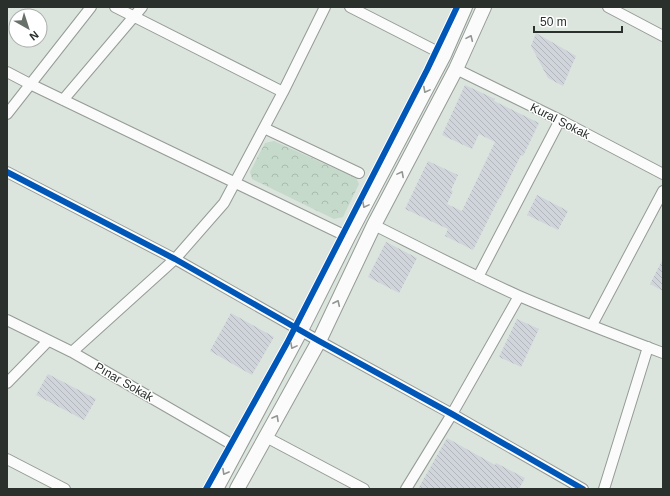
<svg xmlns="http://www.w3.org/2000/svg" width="670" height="496" viewBox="0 0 670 496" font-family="Helvetica,sans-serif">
<defs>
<pattern id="park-crowns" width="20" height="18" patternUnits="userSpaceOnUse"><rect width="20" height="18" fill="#c5dacb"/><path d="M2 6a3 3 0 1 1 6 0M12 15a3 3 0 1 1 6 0" fill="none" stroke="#a9bcae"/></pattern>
<pattern id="building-back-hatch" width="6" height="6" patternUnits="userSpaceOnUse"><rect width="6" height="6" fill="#d0d5dc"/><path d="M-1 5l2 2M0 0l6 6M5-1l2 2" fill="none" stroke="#b3b7bd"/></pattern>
</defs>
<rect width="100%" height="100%" fill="#dbe4dd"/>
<path fill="url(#park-crowns)" d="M274,141L356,178L359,184L343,217L334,219L252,179L250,172L265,143Z"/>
<path fill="url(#building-back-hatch)" d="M536,33L576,56L563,86L548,78L531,46Z
M465,85L495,99L494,101L539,123L523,156L521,155L500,198H499L473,250L445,236L448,229L405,209L428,161L458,175L451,190L453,191L447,204L462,211L495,142L479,134L472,149L442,135Z
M537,195L568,211L558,230L527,215Z
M386,242L417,258L399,293L368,277Z
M663,259V291L650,284Z
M231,313L274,337L252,375L210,351Z
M517,319L539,329L521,367L499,357Z
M48,374L96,399L84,420L36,395Z
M447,438L495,465L496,463L525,478L519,489H418Z"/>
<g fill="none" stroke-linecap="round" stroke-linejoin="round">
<defs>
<path id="minor" d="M115,7L283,92
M350,7L444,55
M608,7L663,36
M456,69L560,120L663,174
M7,72L30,84L348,237
M63,100L142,7
M7,114L91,7
M264,128L359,173
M7,172L175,259L319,341L452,414L583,489
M374,225C422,249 470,274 519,296C566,316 615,335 663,353
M478,277L560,120
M7,320L72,352L238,448
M592,325L663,191
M72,352L175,259L224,203L283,92L325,7
M7,383L48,341
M266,437L364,489
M7,459L65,489
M406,489L452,414L519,296
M604,489L648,347"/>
<path id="secondary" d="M216,489L301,330L348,237L444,55L465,7
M237,489L319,341L374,225L456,69L484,7"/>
</defs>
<use href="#minor" stroke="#959b96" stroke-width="12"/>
<use href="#secondary" stroke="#959b96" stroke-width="16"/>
<use href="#minor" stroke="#fafbfa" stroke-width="10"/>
<use href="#secondary" stroke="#fafbfa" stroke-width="14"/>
<defs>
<path id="cycleway" d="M7,172L175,259L319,341L452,414L583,489
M206,489L287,343L427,70L457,7"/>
</defs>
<use href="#cycleway" stroke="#fff" stroke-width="8"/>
<use href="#cycleway" stroke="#0057b8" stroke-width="6"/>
</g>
<defs><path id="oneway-chevron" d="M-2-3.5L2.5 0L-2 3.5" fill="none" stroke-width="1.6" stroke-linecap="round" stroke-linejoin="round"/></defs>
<g stroke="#929693">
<use href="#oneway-chevron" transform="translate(470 38) rotate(-66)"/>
<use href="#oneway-chevron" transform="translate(426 90) rotate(118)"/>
<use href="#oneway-chevron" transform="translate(401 174) rotate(-62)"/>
<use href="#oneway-chevron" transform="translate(365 205) rotate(118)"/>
<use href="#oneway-chevron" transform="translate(337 303) rotate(-65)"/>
<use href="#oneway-chevron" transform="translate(293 346) rotate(118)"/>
<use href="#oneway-chevron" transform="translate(276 418) rotate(-61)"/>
<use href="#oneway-chevron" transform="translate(225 472) rotate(119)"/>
</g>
<g text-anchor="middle" stroke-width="3" stroke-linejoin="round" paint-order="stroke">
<g font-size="12" fill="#2a312c" stroke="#fff">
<text transform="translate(560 121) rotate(27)" y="4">Kural Sokak</text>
<text transform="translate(124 382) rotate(30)" y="4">Pınar Sokak</text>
</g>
</g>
<rect width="670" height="496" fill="none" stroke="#2a312c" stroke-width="16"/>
<g transform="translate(28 28) rotate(141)"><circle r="19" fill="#ffffff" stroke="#aaadab"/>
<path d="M0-3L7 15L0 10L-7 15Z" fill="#68706a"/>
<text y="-6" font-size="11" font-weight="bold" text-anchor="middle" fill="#2a312c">N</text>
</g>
<path d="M534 26v6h88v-6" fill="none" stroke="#2a312c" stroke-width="2"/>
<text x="540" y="26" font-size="12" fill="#2a312c" stroke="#ffffff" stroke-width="3" paint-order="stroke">50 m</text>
</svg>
